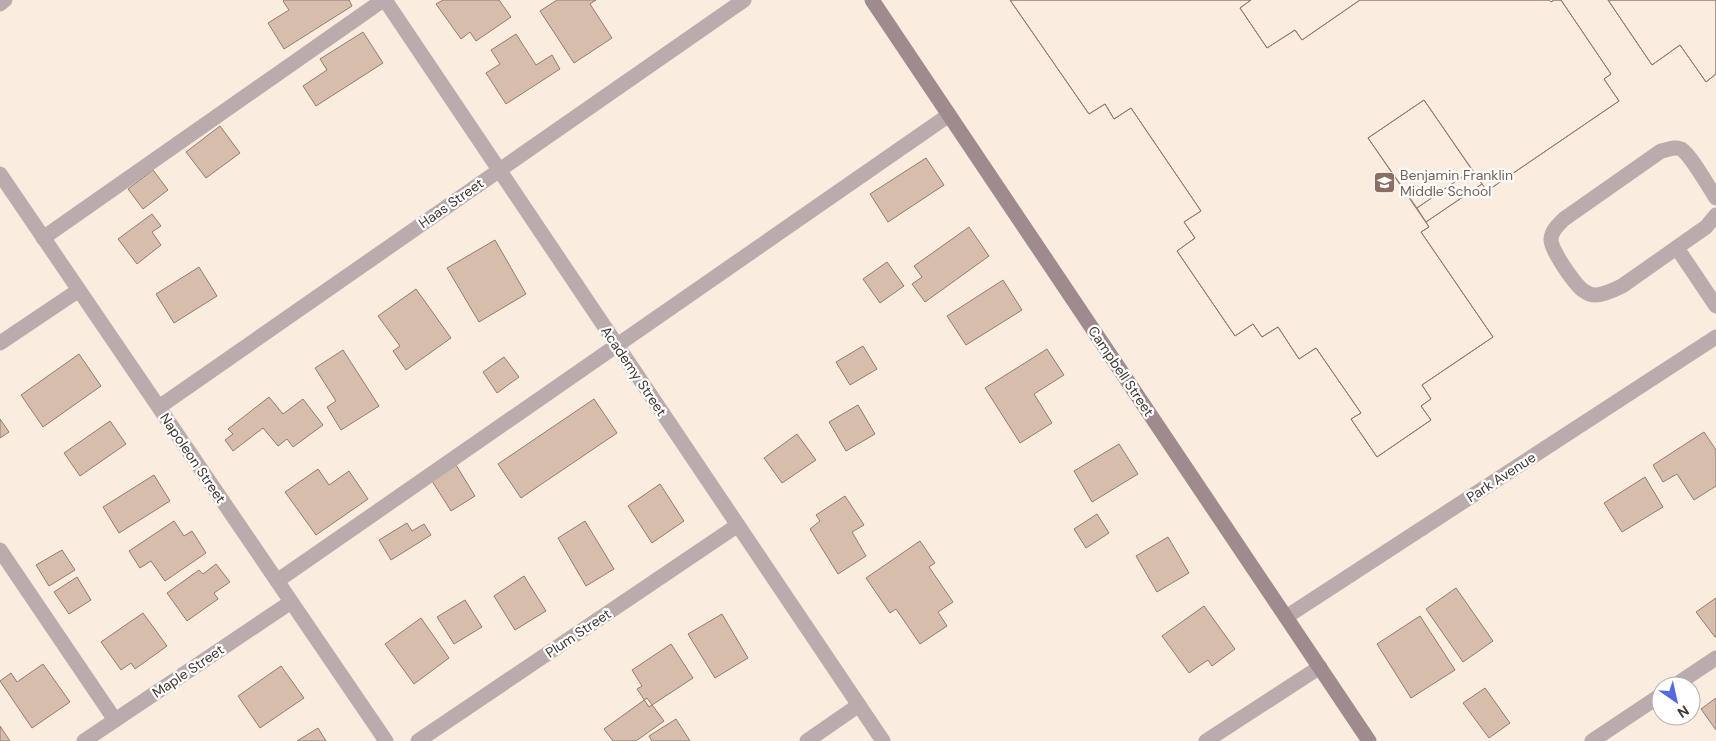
<svg xmlns="http://www.w3.org/2000/svg" width="1716" height="741" viewBox="0 0 1716 741" font-family="'DM Sans',sans-serif">
<rect width="100%" height="100%" fill="#fbece0"/>
<path fill="#d7bdac" stroke="#947c6c" fill-rule="evenodd" d="M284,0H349L352,6L284,49L268,23L289,10L283,1Z
M443,0H499L511,17L476,41L470,32L461,39L436,4Z
M557,0H596L590,4L612,38L574,63L540,11Z
M1010,0H1251L1240,8L1267,48L1295,30L1302,40L1360,0H1549L1551,2L1554,0H1561L1611,74L1604,79L1619,101L1487,191L1482,184L1426,222L1429,227L1421,232L1493,337L1422,385L1431,399L1421,406L1431,420L1377,457L1351,419L1361,413L1316,348L1299,359L1278,327L1262,337L1253,324L1235,336L1177,251L1195,238L1184,222L1201,211L1131,108L1114,119L1105,104L1089,114ZM1424,100L1472,170L1417,208L1368,138Z
M1010,0H1251L1240,8L1267,48L1295,30L1302,40L1360,0H1549L1551,2L1554,0H1561L1611,74L1604,79L1619,101L1487,191L1424,100L1368,138L1429,227L1421,232L1493,337L1422,385L1431,399L1421,406L1431,420L1377,457L1351,419L1361,413L1316,348L1299,359L1278,327L1262,337L1253,324L1235,336L1177,251L1195,238L1184,222L1201,211L1131,108L1114,119L1105,104L1089,114Z
M1608,0H1716V74L1706,82L1680,45L1652,65Z
M1608,0H1716V74L1706,82L1680,45L1652,65Z
M363,32L383,63L316,106L303,86L327,70L320,59Z
M516,34L536,65L552,55L560,69L506,104L486,73L500,64L491,50Z
M220,126L240,153L206,178L186,152Z
M926,158L944,185L888,222L870,194Z
M153,170L168,190L143,209L128,189Z
M1472,170L1482,184L1426,222L1417,208Z
M152,214L161,226L152,232L161,245L137,264L118,239Z
M969,227L989,256L925,302L912,284L922,277L914,266Z
M495,240L526,294L479,322L447,268Z
M887,262L904,286L880,303L863,279Z
M199,267L217,296L174,323L156,294Z
M1003,280L1022,310L966,345L947,316Z
M416,289L451,338L406,370L393,351L400,346L378,316Z
M863,346L877,369L850,385L836,362Z
M1047,349L1064,375L1034,394L1052,423L1020,443L985,388Z
M343,350L379,406L341,430L327,407L336,401L315,368Z
M79,354L101,386L43,427L21,395Z
M504,357L519,377L497,393L483,372Z
M269,397L283,414L303,399L323,425L293,447L287,439L278,446L263,428L233,451L225,440L233,434L228,429Z
M594,399L617,433L521,498L498,464Z
M858,405L875,434L846,451L829,422Z
M0,419L9,432L0,438Z
M110,421L126,444L80,476L64,453Z
M1704,432L1716,450V486L1694,500L1677,474L1663,482L1653,465Z
M797,434L816,460L782,483L764,458Z
M1119,444L1138,474L1092,502L1074,471Z
M456,465L475,496L451,511L432,481Z
M318,469L329,485L349,471L368,499L316,535L285,492Z
M154,475L170,501L119,533L103,507Z
M1645,477L1663,507L1622,532L1604,503Z
M660,484L684,521L652,543L628,506Z
M845,496L864,525L852,532L866,556L838,574L810,529L820,521L816,515Z
M1097,514L1109,533L1086,548L1074,529Z
M174,521L184,536L192,531L206,553L165,581L151,561L140,568L129,551Z
M585,521L614,569L586,586L558,538Z
M407,523L412,531L424,524L431,535L391,560L379,540Z
M1168,537L1189,573L1157,592L1136,556Z
M920,541L935,563L929,567L953,602L938,612L947,626L920,644L896,609L890,613L866,578Z
M62,550L75,570L49,586L36,565Z
M216,564L230,582L214,593L218,599L187,621L167,593L199,570L203,574Z
M524,576L546,611L515,630L494,596Z
M77,577L91,600L69,614L54,592Z
M1456,588L1493,641L1463,662L1426,609Z
M1716,598V637H1715L1696,612Z
M465,600L482,627L454,644L437,617Z
M1204,606L1235,649L1212,666L1208,660L1189,673L1162,636Z
M143,613L167,646L135,669L131,663L121,670L101,642Z
M722,614L748,658L715,678L688,634Z
M1420,616L1455,670L1411,698L1377,644Z
M421,618L449,658L414,684L385,644Z
M671,644L693,678L649,707L637,689L642,686L632,670Z
M43,664L70,702L32,728L0,681L11,673L17,682Z
M281,666L304,698L260,728L238,696Z
M1485,688L1510,723L1489,738L1463,703Z
M647,698L664,721L636,741H613L604,729Z
M1716,698V730L1701,709Z
M676,719L690,741H652L649,736Z
M0,726L10,741H0Z
M318,728L326,741H297Z"/>
<g fill="none" stroke-linecap="round" stroke-linejoin="round">
<path stroke="#baabad" stroke-width="15" d="M1716,198C1708,186 1691,155 1681,149C1675,146 1667,150 1661,151L1564,219C1558,225 1552,230 1551,239C1550,249 1575,285 1584,291C1587,293 1592,295 1595,295C1604,295 1614,290 1622,286L1706,227L1716,215
M43,238L383,0
M1677,248L1716,306
M0,550L115,720
M277,581L949,115
M1674,686L1716,658
M807,741L859,705
M1592,741L1661,695"/>
<path stroke="#baabad" stroke-width="15" d="M385,0L883,741
M0,4L5,0
M0,174L386,741
M0,343L79,290
M159,407L744,0
M1286,617L1716,337
M84,741L291,602
M418,741L738,525
M1206,741L1320,667"/>
<path stroke="#9f8a8d" stroke-width="15" d="M872,0L1369,741"/>
</g>
<defs>
<symbol id="school-square" viewBox="-11 -11 22 22"><rect x="-9" y="-9" width="18" height="18" rx="4" fill="#8d6e63" stroke="#fff"/><path d="M0-5L7-2L0 1L-7-2ZM-4 1L0 2.5L4 1V4Q0 6-4 4Z" fill="#fff"/></symbol>
</defs>
<g fill-rule="evenodd">
<use href="#school-square" x="1372" y="170" width="25" height="25"/>
</g>
<g text-anchor="middle" stroke-width="4.5" stroke-linejoin="round" paint-order="stroke">
<g font-size="14" fill="#785e54" stroke="#fff" text-anchor="start">
<text x="1400" y="180">Benjamin Franklin<tspan x="1400" dy="16">Middle School</tspan></text>
</g>
<g font-size="14" fill="#413730" stroke="#fff">
<text transform="translate(451 203) rotate(-35)" y="5">Haas Street</text>
<text transform="translate(634 371) rotate(56)" y="5">Academy Street</text>
<text transform="translate(1121 371) rotate(56)" y="5">Campbell Street</text>
<text transform="translate(193 458) rotate(56)" y="5">Napoleon Street</text>
<text transform="translate(1501 477) rotate(-33)" y="5">Park Avenue</text>
<text transform="translate(578 633) rotate(-34)" y="5">Plum Street</text>
<text transform="translate(188 671) rotate(-34)" y="5">Maple Street</text>
</g>
</g>
<g transform="translate(1676 701) rotate(146)"><circle r="24" fill="#ffffff" stroke="#b3afac"/>
<path d="M0-4L9 19L0 12L-9 19Z" fill="#5569df"/>
<text y="-8" font-size="14" font-weight="bold" text-anchor="middle" fill="#413730">N</text>
</g>
</svg>
